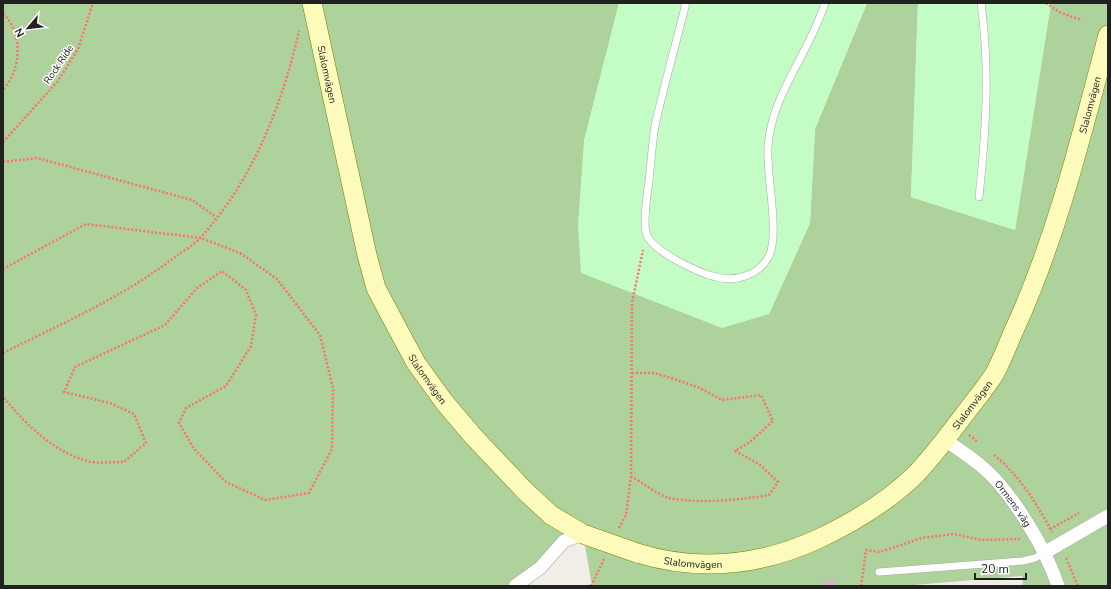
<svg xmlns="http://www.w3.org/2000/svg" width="1111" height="589" viewBox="0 0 1111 589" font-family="'Nunito Sans',sans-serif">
<rect width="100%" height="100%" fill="#f1ede7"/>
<path fill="#aed29b" d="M3,3H619L584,141L769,314L810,223L815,129L867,3H918L911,197L1015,230L1051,3H1108V586H1023L1022,576L901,586H592L583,534L515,586H3Z"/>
<path fill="#c4fcc5" d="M619,3H867L815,129L810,223L769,314L722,328L581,273L578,224L584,141Z
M918,3H1051L1015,230L911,197Z"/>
<path fill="#c7bdb6" d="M836,577L837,586H823L822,579Z"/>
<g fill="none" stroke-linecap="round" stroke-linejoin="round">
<defs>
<path id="lane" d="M686,3C676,44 664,85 655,126C652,144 651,163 649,181C647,195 643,219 646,233C651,251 699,273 716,277C735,282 759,276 769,256C780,233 766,175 768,147C771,95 810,52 825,3
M979,197C986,130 990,69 981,3
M879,572L1023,561L1035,558L1044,553"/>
<g id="street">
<path id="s1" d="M945,440C957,448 969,456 980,465C1011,490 1046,549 1058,586"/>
<path d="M1044,553L1108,516"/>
<path d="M515,586L540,568L564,541L583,534"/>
</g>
<g id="secondary">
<path id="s2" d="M312,3L367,255L376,288L395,324L416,363L445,403L473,436L526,492L551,515L583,534"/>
<path id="s3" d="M637,553C699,572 759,566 818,539C854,522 889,501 917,473C935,454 951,432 967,411C976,399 987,386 995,373C1003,358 1009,341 1016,326C1058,233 1082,133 1108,35"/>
</g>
</defs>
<use href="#lane" stroke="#a8a8a8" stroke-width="8"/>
<use href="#street" stroke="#a8a8a8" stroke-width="14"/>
<use href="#secondary" stroke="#787e01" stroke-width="20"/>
<path stroke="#fe716b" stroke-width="2.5" stroke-dasharray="2 2" stroke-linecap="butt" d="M1046,3L1061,13L1082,20
M3,14C19,28 21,55 13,74C11,80 6,85 3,90
M3,142L58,81L78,49L93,3
M3,162L37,158L192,200L216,217
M3,269L86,224L201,238L240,253L277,279L320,335L333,388L332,449L309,493L265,500L226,482L194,449L179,423L186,408L226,386L251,346L256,315L246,290L222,271L197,288L165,325L75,367L64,392L110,403L134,414L146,443L124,462C113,462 98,464 87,461C52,451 26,424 3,397
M3,353C61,324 123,297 175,257C183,251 194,245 201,237C253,180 282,105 299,31
M969,435L978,442
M994,455C1019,475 1037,504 1052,532
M631,476C641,482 658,495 669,498C697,504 741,500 769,495L778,482L759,464L735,451L750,442L773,421L761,395L722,400L700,388L671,378L654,373H631
M619,528L626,515L631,476L632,303L643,250
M1050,529L1079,513
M1066,558L1078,586
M591,586L604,559
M861,586L866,550L880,552L922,538L954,534L981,540L1020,539"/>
<use href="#lane" stroke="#fff" stroke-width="7"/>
<use href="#street" stroke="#fff" stroke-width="13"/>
<use href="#secondary" stroke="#fcfbbb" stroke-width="19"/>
<defs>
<path id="secondary-bridge" d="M583,534L637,553"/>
</defs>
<use href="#secondary-bridge" stroke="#787e01" stroke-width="20" stroke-linecap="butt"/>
<use href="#secondary-bridge" stroke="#fcfbbb" stroke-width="19"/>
</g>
<g text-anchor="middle" stroke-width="3" stroke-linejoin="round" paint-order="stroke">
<g font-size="10" fill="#212121" stroke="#fff">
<text transform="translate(58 64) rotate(-56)" y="4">Rock Ride</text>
<text dy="4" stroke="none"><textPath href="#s2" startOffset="73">Slalomvägen</textPath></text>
<text dy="4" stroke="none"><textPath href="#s3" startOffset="717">Slalomvägen</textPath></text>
<text dy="4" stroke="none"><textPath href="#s2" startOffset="397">Slalomvägen</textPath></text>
<text dy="4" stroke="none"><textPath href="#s3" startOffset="393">Slalomvägen</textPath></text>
<text dy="4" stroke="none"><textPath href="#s1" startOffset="94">Ormens väg</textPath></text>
<text dy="4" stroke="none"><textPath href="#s3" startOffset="57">Slalomvägen</textPath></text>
</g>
</g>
<rect width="1111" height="589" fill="none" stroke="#212121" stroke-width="8"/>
<g transform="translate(28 28) rotate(242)" stroke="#ffffff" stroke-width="3" paint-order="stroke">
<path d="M0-3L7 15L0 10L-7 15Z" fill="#212121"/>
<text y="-6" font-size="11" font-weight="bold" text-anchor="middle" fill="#212121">N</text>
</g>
<path d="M975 573v6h51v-6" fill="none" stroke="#212121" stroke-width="2"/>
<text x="981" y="573" font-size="12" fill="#212121" stroke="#ffffff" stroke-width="3" paint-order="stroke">20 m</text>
</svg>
